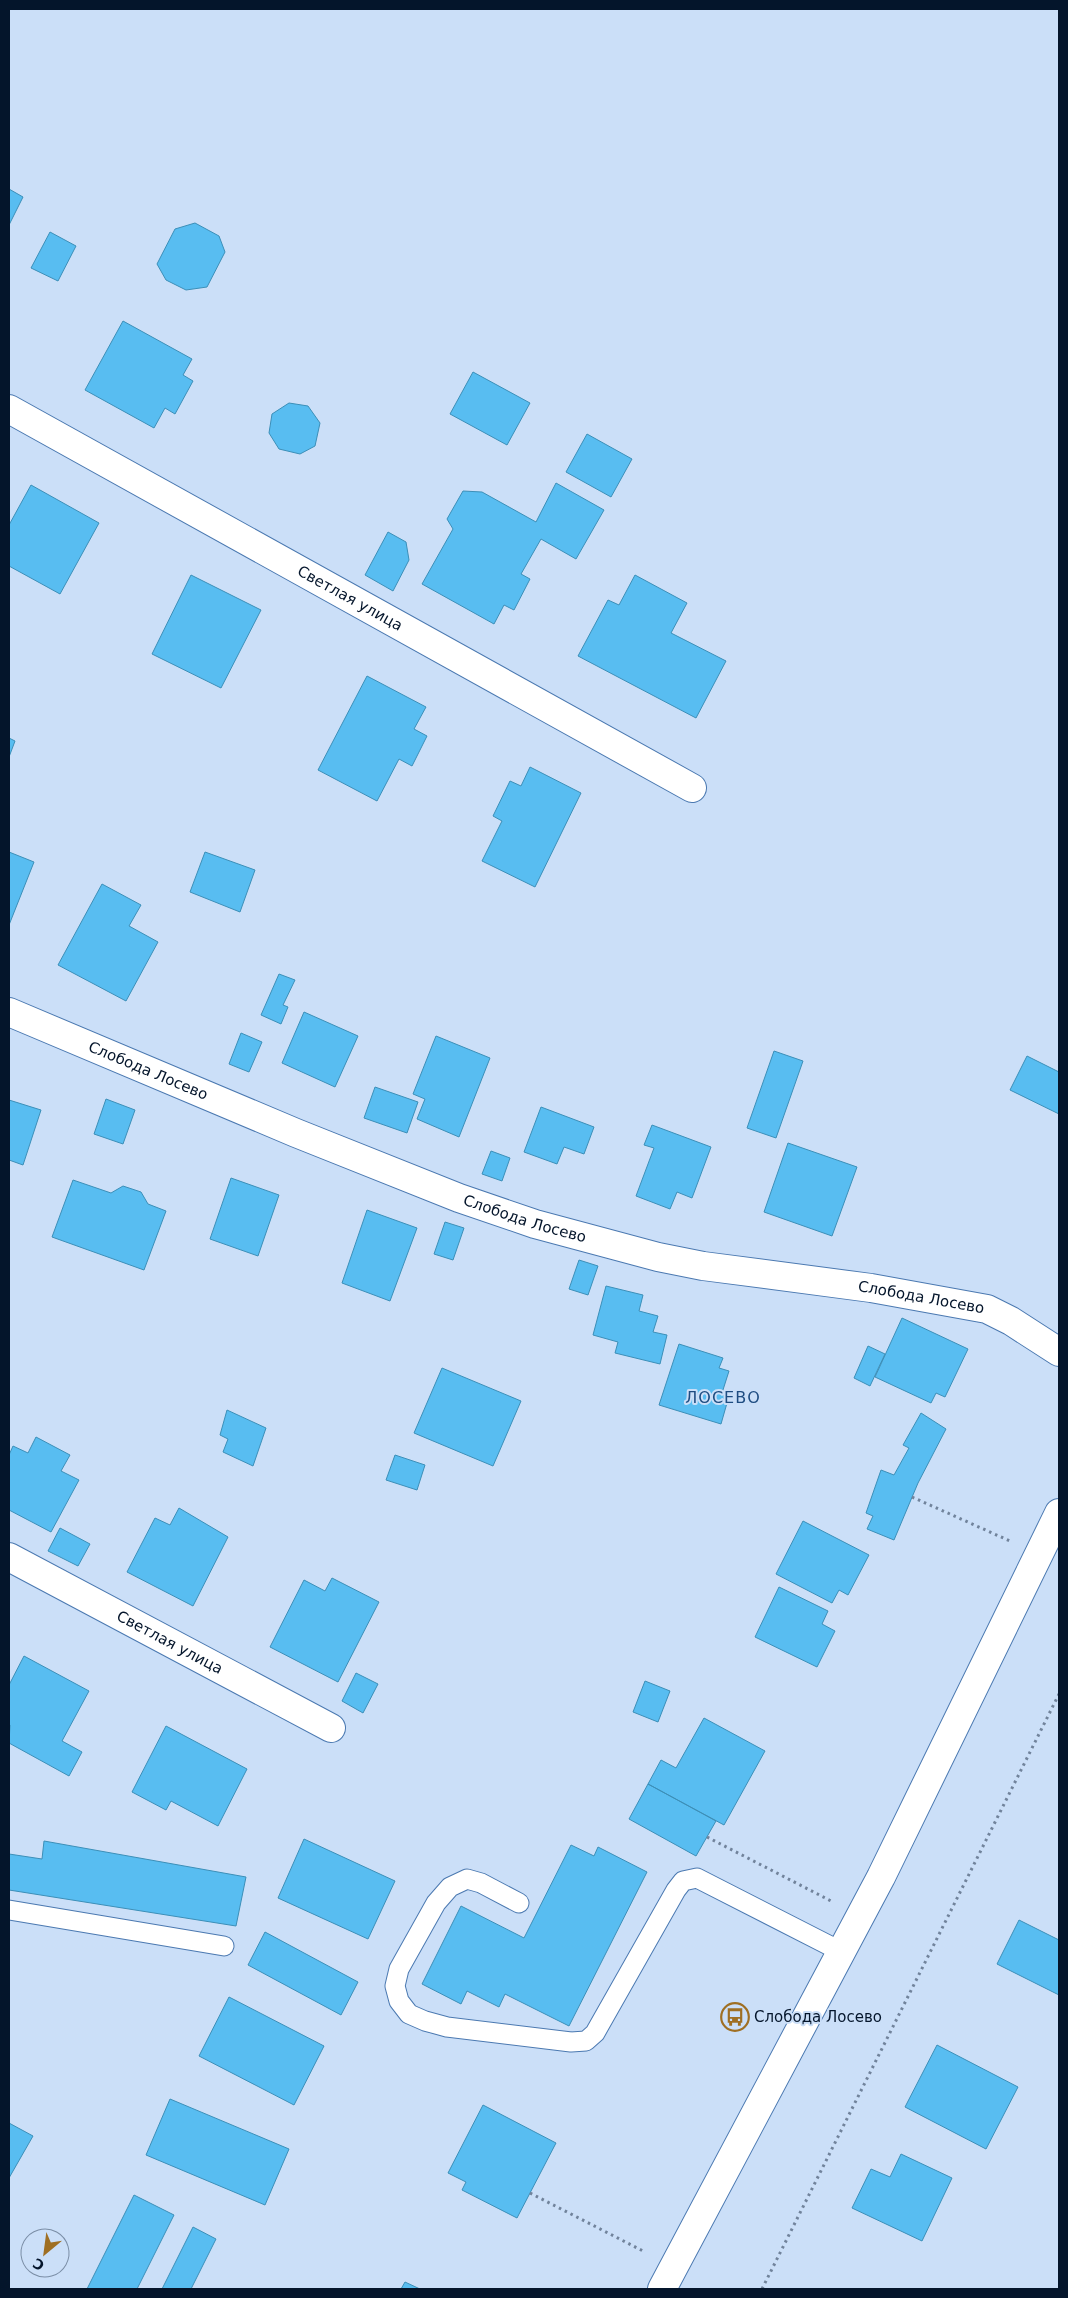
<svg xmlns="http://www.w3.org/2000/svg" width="1068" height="2298" viewBox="0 0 1068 2298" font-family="'DejaVu Sans',sans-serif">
<rect width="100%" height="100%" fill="#cbdff8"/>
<path fill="#58bdf1" stroke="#3c8fb8" d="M9,189L23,197L9,225Z
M195,223L219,236L225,252L207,287L186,290L166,280L157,264L175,229Z
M50,232L76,246L58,281L31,268Z
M123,321L192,359L183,375L193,381L175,414L165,408L154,428L85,390Z
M473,372L530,403L507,445L450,414Z
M289,403L308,406L320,423L315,446L300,454L279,449L269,433L272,414Z
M587,434L632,459L611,497L566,472Z
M556,483L604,510L576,559L541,539L521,574L530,579L514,610L504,605L494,624L422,584L453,529L447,519L463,491L482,492L536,522Z
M31,485L99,523L60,594L9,566V525Z
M388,532L406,542L409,560L393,591L365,575Z
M191,575L261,610L221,688L152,654Z
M635,575L687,603L671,633L726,661L696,718L578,656L608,600L619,605Z
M367,676L426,707L414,729L427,736L412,766L399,759L377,801L318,770Z
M9,738L15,741L9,757Z
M530,767L581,793L535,887L482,861L502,821L493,816L510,781L521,786Z
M9,852L34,862L9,925Z
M205,852L255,870L240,912L190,892Z
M102,884L141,905L129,926L158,942L126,1001L58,965Z
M279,974L295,980L283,1005L288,1007L281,1024L261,1015Z
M304,1012L358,1036L335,1087L282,1063Z
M241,1033L262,1042L249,1072L229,1064Z
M436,1036L490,1058L459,1137L417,1119L425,1099L413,1094Z
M774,1051L803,1061L776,1138L747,1128Z
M1027,1056L1059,1072V1114L1010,1090Z
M375,1087L418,1102L407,1133L364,1118Z
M106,1099L135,1110L123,1144L94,1134Z
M9,1100L41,1110L23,1165L9,1160Z
M541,1107L594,1127L584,1154L564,1147L557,1164L524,1152Z
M652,1125L711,1147L692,1198L677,1192L670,1209L636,1196L654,1148L644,1145Z
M788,1143L857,1167L832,1236L764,1212Z
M491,1151L510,1158L502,1181L482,1174Z
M231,1178L279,1195L258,1256L210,1239Z
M73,1180L111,1193L123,1186L141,1192L148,1204L166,1211L144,1270L52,1237Z
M367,1210L417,1228L390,1301L342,1283Z
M445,1222L464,1228L453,1260L434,1254Z
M579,1260L598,1266L588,1295L569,1289Z
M606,1286L643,1295L639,1311L658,1316L653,1332L667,1335L660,1364L615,1353L618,1342L593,1335Z
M902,1318L968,1349L945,1397L936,1393L931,1403L875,1377Z
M679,1344L723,1358L719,1368L729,1371L722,1393L729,1396L721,1424L659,1405Z
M868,1346L885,1354L870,1386L854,1378Z
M442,1368L521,1401L493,1466L414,1433Z
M227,1410L266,1428L253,1466L223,1452L228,1439L220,1435Z
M921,1413L946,1429L918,1483L894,1540L867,1529L873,1516L866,1513L881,1470L894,1475L909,1448L903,1445Z
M36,1437L70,1455L61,1471L79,1480L51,1532L9,1510V1455L13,1446L28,1453Z
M395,1455L425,1465L417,1490L386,1480Z
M179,1508L228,1537L193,1606L127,1572L155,1518L170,1525Z
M803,1521L869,1555L848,1595L839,1590L832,1603L776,1574Z
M60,1528L90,1544L78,1566L48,1551Z
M332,1578L379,1602L338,1682L270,1647L304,1580L325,1591Z
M779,1587L828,1611L822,1624L835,1631L817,1667L755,1637Z
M24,1656L89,1691L62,1741L82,1752L69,1776L9,1743L10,1725L9,1724V1685Z
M356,1673L378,1684L363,1713L342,1701Z
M645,1681L670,1691L658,1722L633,1712Z
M704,1718L765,1751L724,1825L648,1784L661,1760L676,1768Z
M166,1726L247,1769L218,1826L171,1801L166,1810L132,1792Z
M648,1784L716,1821L696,1856L629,1819Z
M304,1839L395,1881L368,1939L278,1898Z
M44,1841L246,1877L236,1926L9,1890V1854L42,1859Z
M571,1845L594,1856L598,1847L647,1872L569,2026L505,1994L499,2007L467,1991L461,2004L422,1984L461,1906L524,1938Z
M1019,1920L1059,1940V1995L997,1964Z
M265,1932L358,1982L341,2015L248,1965Z
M229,1997L324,2046L294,2105L199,2056Z
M937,2045L1018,2087L986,2149L905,2107Z
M170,2099L289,2149L265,2205L146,2155Z
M483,2105L556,2143L517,2218L462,2190L466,2182L448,2173Z
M9,2123L33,2136L9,2178Z
M901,2154L952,2178L922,2241L852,2208L871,2169L890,2177Z
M134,2195L174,2215L137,2289H87Z
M193,2227L216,2239L191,2289H162Z
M405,2282L420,2289H401Z"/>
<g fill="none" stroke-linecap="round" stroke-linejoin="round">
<defs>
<path id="service" d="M519,1903L481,1883L467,1879L450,1887L436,1903L399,1969L395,1986L399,2001L409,2014L425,2021L447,2027L571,2042L586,2041L595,2033L676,1890L683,1881L697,1878L842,1952
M9,1910L224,1946"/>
<g id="minor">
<path id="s1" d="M9,409L692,788"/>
<path id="s2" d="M9,1012L296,1133L459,1198L535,1224L658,1257L703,1266L871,1288L987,1309L1011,1321L1059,1352"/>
<path id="s3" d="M9,1557L331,1728"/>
</g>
<path id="primary" d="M662,2289L881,1877L1059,1513"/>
</defs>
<use href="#service" stroke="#4b79b1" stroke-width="21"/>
<use href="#minor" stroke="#4b79b1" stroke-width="30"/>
<use href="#primary" stroke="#4b79b1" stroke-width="30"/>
<path stroke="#71839b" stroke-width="3" stroke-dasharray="2.5 4" stroke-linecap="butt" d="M912,1497L1010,1541
M707,1837L833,1902
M530,2193L645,2252
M762,2289L1059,1694"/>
<use href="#service" stroke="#fff" stroke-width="19"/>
<use href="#minor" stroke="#fff" stroke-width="28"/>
<use href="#primary" stroke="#fff" stroke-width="28"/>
</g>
<defs>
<symbol id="bus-ring" viewBox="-11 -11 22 22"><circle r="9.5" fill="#cbdff8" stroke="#9f6f23" stroke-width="1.5"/><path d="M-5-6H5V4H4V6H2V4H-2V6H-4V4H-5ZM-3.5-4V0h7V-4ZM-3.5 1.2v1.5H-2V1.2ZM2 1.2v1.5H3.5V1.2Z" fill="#9f6f23"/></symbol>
</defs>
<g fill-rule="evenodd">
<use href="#bus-ring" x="719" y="2001" width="32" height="32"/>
</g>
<g text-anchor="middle" stroke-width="4" stroke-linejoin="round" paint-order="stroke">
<g font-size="15" fill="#04152b" stroke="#cbdff8">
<text dy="5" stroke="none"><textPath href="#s1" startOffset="390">Светлая улица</textPath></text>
<text dy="5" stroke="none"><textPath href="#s2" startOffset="151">Слобода Лосево</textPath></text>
<text dy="5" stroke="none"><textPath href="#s2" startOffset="556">Слобода Лосево</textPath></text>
<text dy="5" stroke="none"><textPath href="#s2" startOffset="961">Слобода Лосево</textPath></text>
<text dy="5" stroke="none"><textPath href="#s3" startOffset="182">Светлая улица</textPath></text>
</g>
<g font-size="15" fill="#04152b" stroke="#cbdff8" text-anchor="start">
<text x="754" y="2022">Слобода Лосево</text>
</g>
<g font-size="16" letter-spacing="1" fill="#1e4c81" stroke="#cbdff8">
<text x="723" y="1403">ЛОСЕВО</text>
</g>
</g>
<rect width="1068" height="2298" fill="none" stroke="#04152b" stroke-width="20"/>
<g transform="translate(45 2253) rotate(209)"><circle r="24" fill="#cbdff8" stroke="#7b8ea6"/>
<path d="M0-4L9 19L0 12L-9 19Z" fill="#9f6f23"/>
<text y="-8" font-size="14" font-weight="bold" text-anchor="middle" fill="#04152b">С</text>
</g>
</svg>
